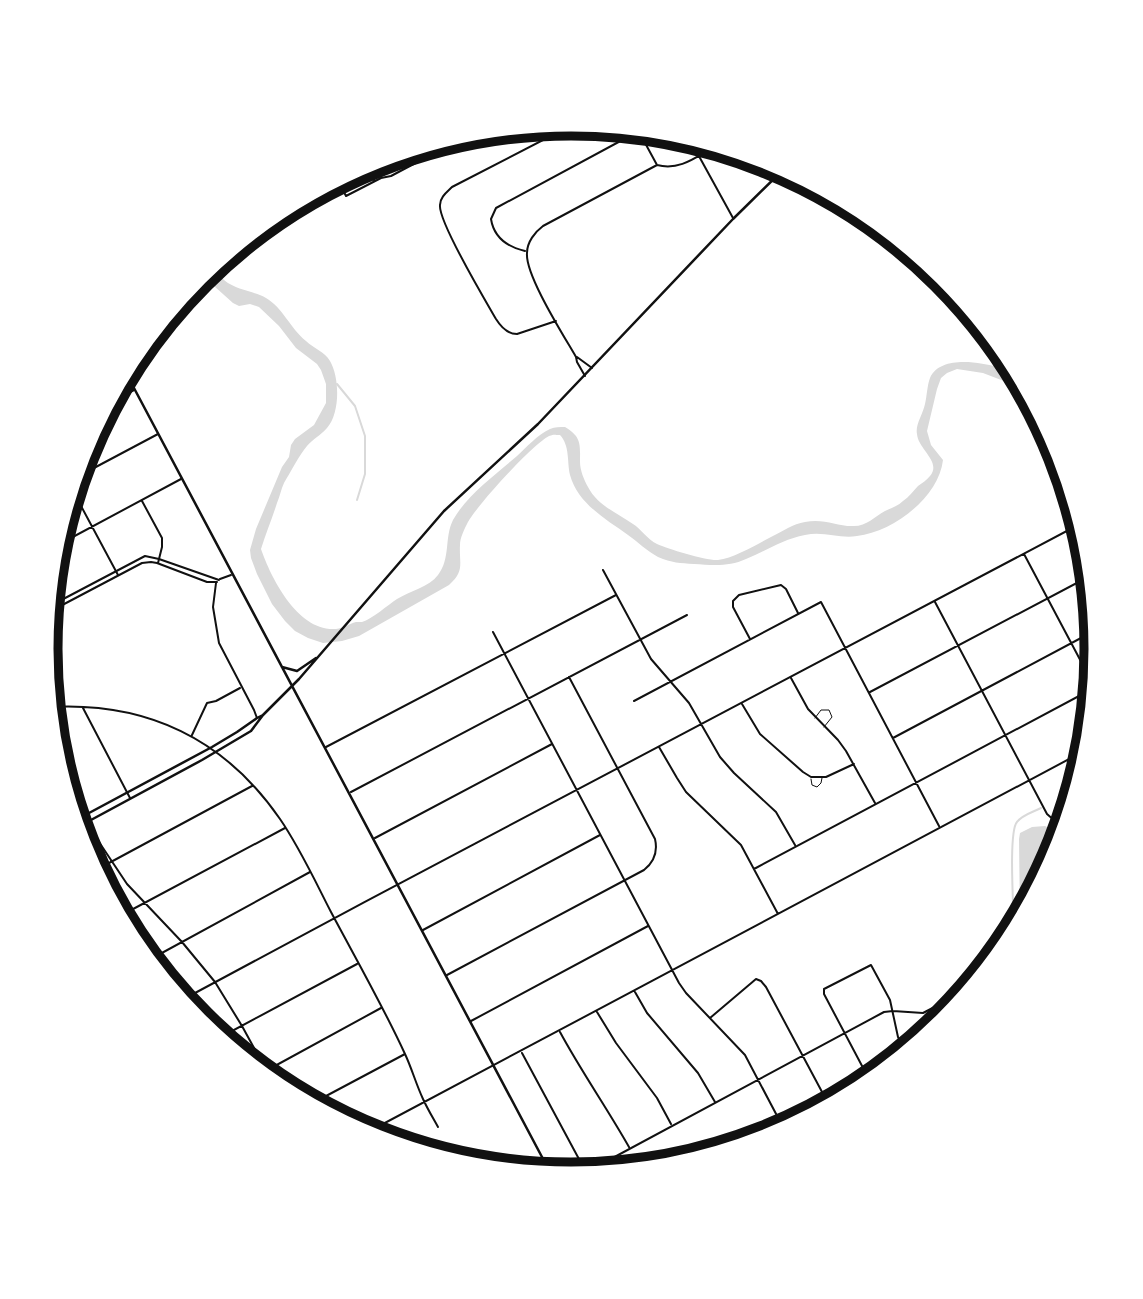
<svg xmlns="http://www.w3.org/2000/svg" width="1143" height="1299" viewBox="0 0 1143 1299" font-family="'IBM Plex Sans',sans-serif">
<rect width="100%" height="100%" fill="#fff"/>
<path fill="#d9d9d9" d="M217,263C216,289 251,289 266,298C283,308 290,328 306,341C313,348 325,352 330,361C340,378 340,414 327,428C321,435 313,439 307,446C300,454 290,473 284,483C281,489 280,496 277,503C272,519 266,533 261,549C271,578 298,632 336,629C344,628 349,624 356,622C358,622 360,622 362,622C372,619 388,605 397,599C410,591 429,587 438,575C451,558 444,538 453,520C467,495 495,475 517,456C527,447 537,435 550,429C555,427 560,427 565,427C582,437 580,445 580,462C580,470 584,480 588,487C597,505 617,513 633,524C641,529 647,539 657,544C668,549 707,561 718,560C734,558 757,544 771,537C783,531 793,524 805,522C823,518 836,526 852,526C866,527 874,517 885,511C891,508 898,506 903,501C909,497 913,491 918,486C922,483 927,480 930,476C942,462 918,449 917,434C915,425 923,414 925,404C927,396 927,386 930,378C940,355 979,362 998,367C1015,371 1023,384 1031,398L1009,383L983,373L957,369L947,373L941,378L937,389L927,431L931,445L943,460C939,497 893,532 857,536C840,539 824,531 805,535C783,539 766,551 746,559C729,567 712,565 694,564C680,563 672,563 658,557C647,551 638,542 628,535C606,519 578,504 570,475C567,461 570,446 560,435C554,435 555,434 549,436C532,445 475,507 467,524C464,530 460,538 460,545C459,564 465,571 449,585L359,636L342,641L323,643L308,638L295,631L285,621L272,604L257,574L251,558L250,550L256,529L282,467L289,457L291,445L295,439L314,425L326,403V384L321,370L317,364L296,348L279,326L259,307L250,304L239,306L233,303L214,286L209,270Z
M1045,826L1055,831L1061,837L1057,851L1020,921L1019,839L1020,833L1032,827Z"/>
<g fill="none" stroke-linecap="round" stroke-linejoin="round">
<path stroke="#d9d9d9" stroke-width="2" d="M337,384L355,406L365,436V474L357,500
M1014,932C1014,914 1008,832 1017,822C1022,815 1033,812 1041,808"/>
<path stroke="#111" stroke-width="1" d="M815,718L821,710H829L832,717L824,727
M811,779L812,785L817,787L821,783L822,778"/>
<path stroke="#111" stroke-width="2" d="M689,138L733,218
M405,153L411,164
M657,165C680,171 696,157 716,146
M366,166L374,180
M338,181L346,196L381,178L391,176L442,149L444,146V141
M525,251C508,247 494,238 491,219L496,208L639,131
M556,321L517,334C507,334 501,327 496,319C485,300 438,221 440,205C440,197 447,192 452,187L574,124
M577,357L592,368
M585,376L577,362L576,357C564,336 525,275 527,253C527,242 535,232 543,226L657,165L638,130
M110,403L134,390
M77,477L158,434
M73,491L118,575
M142,501L162,538V547L158,563
M56,546L181,479
M1024,554L1094,686
M603,570L651,659L689,703L720,757L734,773L776,812L795,845
M220,579L231,575
M216,583L213,607L219,643L254,710L257,718
M935,602L1047,814L1064,829
M493,632L679,983L686,993L745,1055L784,1129
M750,639L733,607V601L739,595L781,585L786,589L798,613
M791,678L808,709L838,740L846,751L875,803
M870,692L1090,576
M634,701L821,602L939,826
M742,704L760,734L803,772L811,777H826L854,764
M51,707C147,702 225,739 280,819C300,848 315,881 331,912C356,959 383,1006 405,1054C412,1069 416,1084 423,1099C427,1108 433,1118 438,1127
M83,708L130,798
M192,735L207,703L216,701L240,688
M893,738L1096,630
M326,747L616,595
M659,747L677,778L686,792L741,845L778,914
M64,778L97,839L127,884L182,942L215,982L242,1026L272,1081
M351,792L687,615
M1059,823L1069,813
M375,838L552,744
M754,869L1094,688
M96,870L252,786
M120,916L285,828
M423,930L600,835
M149,960L310,872
M447,975L644,870C654,862 658,852 655,839L569,677
M635,992L647,1013L698,1073L715,1102
M182,1000C480,839 780,682 1080,524
M934,1009L942,1023
M597,1012L616,1043L657,1098L671,1124
M710,1018L756,979L761,981L766,987L829,1105
M471,1021L648,926
M560,1032C581,1071 607,1108 629,1147
M219,1038L357,964
M522,1053L587,1174
M262,1073L381,1008
M870,1081L824,994V989L871,965L890,1000L898,1037L906,1052
M311,1104L405,1054
M366,1133L1088,749
M717,1152L778,1120
M581,1175L884,1012L893,1011L923,1013L971,988"/>
<path stroke="#111" stroke-width="2" d="M50,606L145,556L159,559L219,580
M49,612L142,563L151,562L157,563L207,582H217"/>
<path stroke="#111" stroke-width="2.5" d="M126,373L551,1174
M282,667L297,671L316,658
M76,820L212,747L237,732L257,718L263,715
M78,827L202,760L251,731L263,715L299,679L444,511L538,424L733,219L784,169"/>
</g>
<path d="M0 0H1143V1299H0ZM58 649a513 513 0 1 1 1026 0a513 513 0 1 1-1026 0Z" fill="#fff" fill-rule="evenodd"/>
<path fill="none" stroke="#111" stroke-width="9" d="M58 649a513 513 0 1 1 1026 0a513 513 0 1 1-1026 0Z"/>
</svg>
